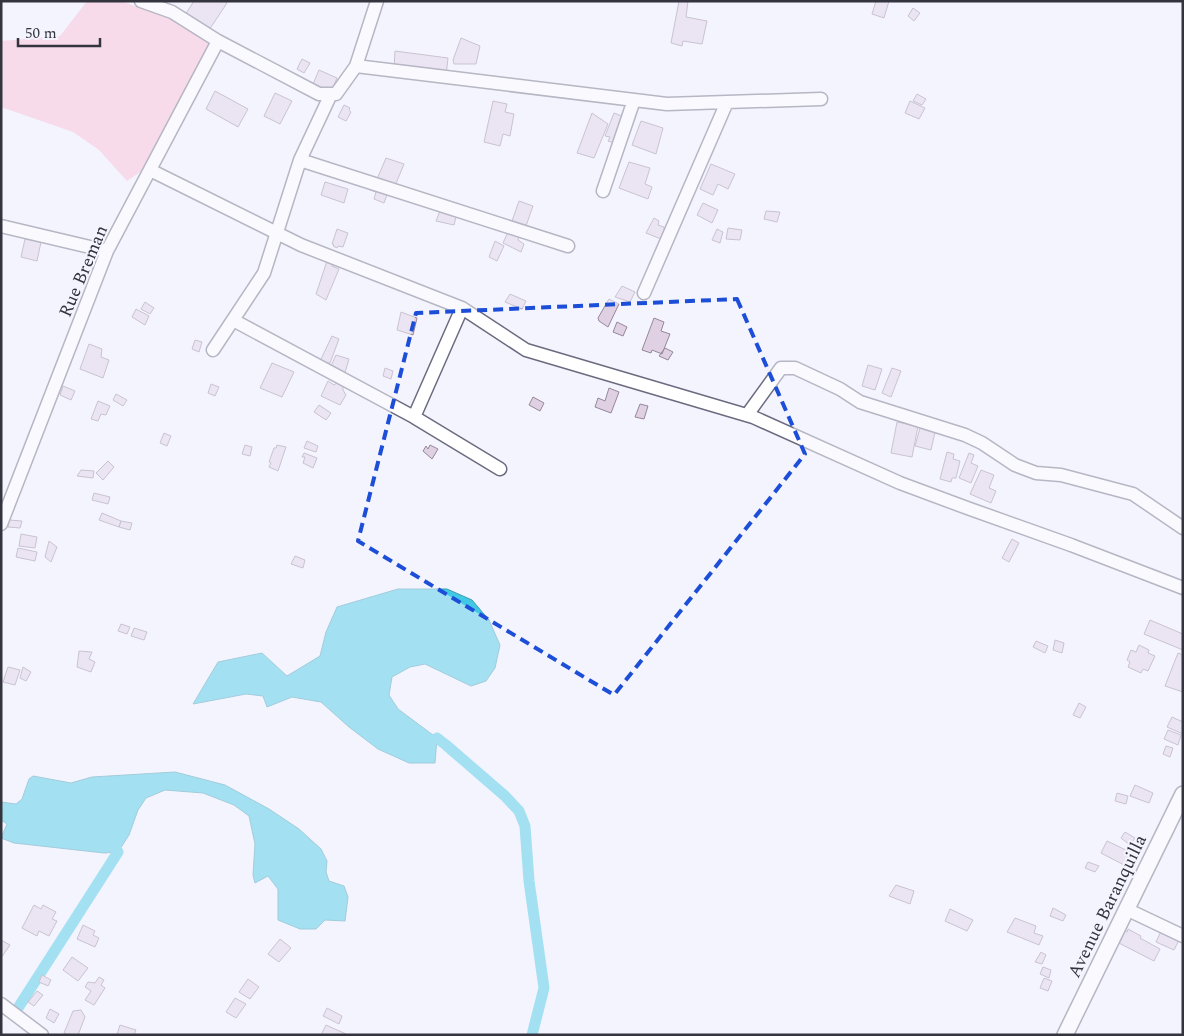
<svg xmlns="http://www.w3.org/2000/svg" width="1184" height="1036" viewBox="0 0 1184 1036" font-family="Spectral,serif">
<rect width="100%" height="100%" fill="#f4f4fe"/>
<path fill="#fabdd4" d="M87,1H121L173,20L209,42L203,64L146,168L127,181L99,150L73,132L1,107V41L60,36Z"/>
<path fill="#41c8e5" stroke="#3d9cb3" d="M398,589H447L472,600L489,620L500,645L495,668L486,681L471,686L425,664L410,667L392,677L389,695L398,709L437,738L435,763H409L378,749L349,727L321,702L292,697L267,707L263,696L246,694L193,704L218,662L262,653L287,676L320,656L326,632L337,607Z
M175,772L225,785L269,809L299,829L321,849L327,861L326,872L329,881L344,886L348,897L345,921L325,920L316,929H300L278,920V889L268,876L255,883L253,875L255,844L249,816L234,805L203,793L165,790L146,798L138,810L129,835L118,852L104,853L14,843L1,838L7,824L1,820V802L16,804L22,799L29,779L33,776L71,783L92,777Z"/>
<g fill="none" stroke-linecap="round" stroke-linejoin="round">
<path stroke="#41c8e5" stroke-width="11" d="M437,738L446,745L505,796L519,811L525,826L529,881L544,988L532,1035
M18,1008L118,852"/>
</g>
<path fill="#e0d0e4" stroke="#96879a" d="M194,1H224L227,3L209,30L185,15Z
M679,1H688L686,17L707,21L702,44L683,41L682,46L671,43Z
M876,1H889L884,18L872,14Z
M913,8L920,13L914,21L908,16Z
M461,38L480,46L476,64H454L453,60Z
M395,51L448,58L446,76L394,69Z
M302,59L310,63L304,73L297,69Z
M319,70L337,78L331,92L313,84Z
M215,91L248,109L238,127L206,109Z
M275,93L292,101L280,124L264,116Z
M917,94L926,99L922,105L913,101Z
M493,101L507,104L505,112L514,114L510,136L503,134L500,146L484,142Z
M910,101L925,108L919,119L905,113Z
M344,105L350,108L349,110L351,112L346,121L338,117Z
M592,113L608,124L594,158L577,153Z
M614,113L627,118L614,143L608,141L610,137L605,136Z
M641,121L663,128L656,154L632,145Z
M386,158L404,164L395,186L377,179Z
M629,162L650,168L645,184L652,187L648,199L619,188Z
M711,164L735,174L728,189L718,184L713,195L700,189Z
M325,182L348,189L344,203L321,195Z
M373,184L382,188L381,193L387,195L384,203L374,199L376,192L370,190Z
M519,201L533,206L526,226L512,221Z
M703,203L718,210L712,223L697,215Z
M441,208L457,213L454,225L436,221Z
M766,211L780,212L777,222L764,219Z
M654,218L659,221L658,225L664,227V229L670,233L666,241L646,233Z
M728,228L742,230L740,240L726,239Z
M337,229L348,233L343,247L338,246L337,248L333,246L334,245L332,244Z
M717,229L723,232L720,243L712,240Z
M509,230L519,236L518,240L524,244L521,252L503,243Z
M25,239L41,242L37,261L21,257Z
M495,241L504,246L497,261L489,257Z
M327,261L332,263V266L339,269L326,300L316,294Z
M622,286L635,292L630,302L615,297Z
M510,294L526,301L522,309L505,302Z
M609,299L619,304L608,327L599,321L598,318Z
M145,302L154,308L150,314L141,309Z
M136,309L149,316L145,325L132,317Z
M401,312L417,318L413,335L397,330Z
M654,318L664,322L661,331L670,334L662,354L652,350L651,353L642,350Z
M617,322L627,327L623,336L613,332Z
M332,336L339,339L330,363H326L324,362L321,359Z
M195,340L202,342L199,352L192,349Z
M89,344L102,349L101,357L109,360L103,378L80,369Z
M665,348L673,352L668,360L659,356Z
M336,355L349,359L344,376L331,366Z
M272,363L294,372L282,397L260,388Z
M868,365L882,369L875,390L862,386Z
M385,368L393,371L391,379L383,376Z
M892,368L901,371L891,397L882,393Z
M328,381L334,385L338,382L343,385V390L346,395L340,405L321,396Z
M211,384L219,387L215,396L208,393Z
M63,386L75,391L71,400L60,395Z
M609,388L619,392L611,413L595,407L598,398L605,401Z
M116,394L127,400L123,406L113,400Z
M533,397L544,403L540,411L529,405Z
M98,401L110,406L106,415L101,414L98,421L91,419Z
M640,404L648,406L644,419L635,417Z
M319,405L331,413L326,420L314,412Z
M897,422L918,426L912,457L891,453Z
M920,428L935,432L931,450L915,446Z
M164,433L171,436L167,446L160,443Z
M307,441L318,446L316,452L304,448Z
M245,445L252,447L250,456L242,454Z
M277,445L286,447L278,471L269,467L271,463L269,462L274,448H276Z
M430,445L438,449L432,459L423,451L426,446L428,449Z
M947,452L954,454L953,459L960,461L956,478H952L951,482L940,479Z
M304,453L317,458L313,468L303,463L305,457H302Z
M969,453L974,455L971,463L978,466L971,483L959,478Z
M108,461L114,467L103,480L96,473Z
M81,470L94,471L93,478L77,476Z
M981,470L994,475L989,488L996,491L991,503L970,494Z
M94,493L110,497L108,504L92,500Z
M102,513L121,521L119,527L99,520Z
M9,520L22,521L20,528L8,527Z
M121,521L132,523L130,530L119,527Z
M21,534L37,537L35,548L19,546Z
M1012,539L1019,543L1009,562L1002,558Z
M49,541L57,547L51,562L45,557Z
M18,548L37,552L35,561L16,557Z
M295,556L305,560L303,568L291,564Z
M1150,620L1183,634V650L1144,634Z
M121,624L130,627L127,634L118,631Z
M134,628L147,632L144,640L131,636Z
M1055,640L1064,643L1062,653L1053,650Z
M1036,641L1048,646L1045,653L1033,647Z
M1139,645L1149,650L1148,653L1155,656L1148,671L1143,669L1141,673L1128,667L1130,662L1127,660L1131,650L1136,652Z
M79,651L92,652L89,659L95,662L91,672L77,667Z
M1178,653L1183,655V692L1165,686Z
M8,667L20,670L15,685L3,682Z
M23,667L31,672L26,681L20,678Z
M1079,703L1086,707L1080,718L1073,715Z
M1172,717L1183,722V734L1167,727Z
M1168,730L1181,735L1178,745L1164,739Z
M1166,746L1173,748L1170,757L1163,754Z
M1135,785L1153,793L1149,803L1130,796Z
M1117,793L1128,796L1126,804L1115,801Z
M1125,832L1135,838L1130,845L1121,838Z
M1107,841L1130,852L1124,865L1101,853Z
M1088,862L1099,866L1095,872L1085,868Z
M896,885L914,891L910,904L889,896Z
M34,905L41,909L43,905L56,912L52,919L57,921L49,936L39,931L37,936L22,928Z
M1053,908L1066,915L1063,921L1050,916Z
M950,909L973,920L967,931L945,921Z
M1015,918L1036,926L1034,933L1043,936L1039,945L1007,932Z
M83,925L95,931L93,935L99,938L95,947L77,939Z
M1122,929L1127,932L1128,929L1141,936L1140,938L1160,949L1154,961L1115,941Z
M1162,929L1180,938L1174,950L1156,942Z
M280,939L291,948L279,962L268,954Z
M1,940L10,945L1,958Z
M1041,952L1046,955L1042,964L1035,962Z
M72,957L88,968L78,981L63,970Z
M1043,967L1051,970L1049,978L1040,974Z
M42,975L51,980L48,986L39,982Z
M99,977L104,980L101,985L105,988L94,1005L85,1000L91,991L85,987L88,982L95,983Z
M1044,978L1052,981L1048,991L1040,988Z
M248,979L259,987L250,999L239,992Z
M37,991L43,995L34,1006L28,1002Z
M235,998L246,1004L236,1018L226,1012Z
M327,1008L342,1016L339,1024L323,1016Z
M50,1009L59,1014L54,1023L46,1018Z
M81,1010L85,1017L78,1035H69L64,1033L73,1011Z
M120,1025L136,1030L134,1035H117Z
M326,1025L346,1034V1035H321Z"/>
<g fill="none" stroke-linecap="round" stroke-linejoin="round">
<defs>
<path id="minor" d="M141,1L172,12L218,41L319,94H336L356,66L377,1
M356,66L667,104L821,99
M300,160L568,246
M150,170L301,245L462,308L526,350L753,417L900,483L970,509L1071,545L1183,588
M603,191L634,100
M1,226L107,251
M644,293L727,102
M233,320L414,417L500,469
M213,350L264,273L300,160L331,94
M747,415L781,368H795L840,389L860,402L965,435L982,443L1015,465L1036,473L1061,475L1133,494L1183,528
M414,417L462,308
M1,524L107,251L218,41
M1126,909L1183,936
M1,1004L42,1035"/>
<path id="major" d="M1065,1035L1183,794"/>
</defs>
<use href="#minor" stroke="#6b6b80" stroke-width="15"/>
<use href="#major" stroke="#6b6b80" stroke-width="18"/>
<use href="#minor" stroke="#fff" stroke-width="12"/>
<use href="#major" stroke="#fff" stroke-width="15"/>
</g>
<path d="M0 0H1184V1036H0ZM737,299L805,454L614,695L358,541L416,313Z" fill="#f4f4fe" fill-opacity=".55" fill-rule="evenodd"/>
<path fill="none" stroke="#1d4ed8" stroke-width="4" stroke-dasharray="10 6" stroke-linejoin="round" d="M737,299L805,454L614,695L358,541L416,313Z"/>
<g text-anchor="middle" stroke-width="4" stroke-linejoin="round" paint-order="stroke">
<g font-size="18" fill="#34343e" stroke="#f4f4fe">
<text transform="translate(83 271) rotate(-67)" y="6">Rue Breman</text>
<text transform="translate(1107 906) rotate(-64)" y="6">Avenue Baranquilla</text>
</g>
</g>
<rect width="1184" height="1036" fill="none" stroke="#34343e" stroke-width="5"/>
<path d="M18 38v8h82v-8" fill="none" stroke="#34343e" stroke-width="2.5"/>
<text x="25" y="38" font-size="15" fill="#34343e" stroke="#f4f4fe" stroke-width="4" paint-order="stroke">50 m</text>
</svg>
